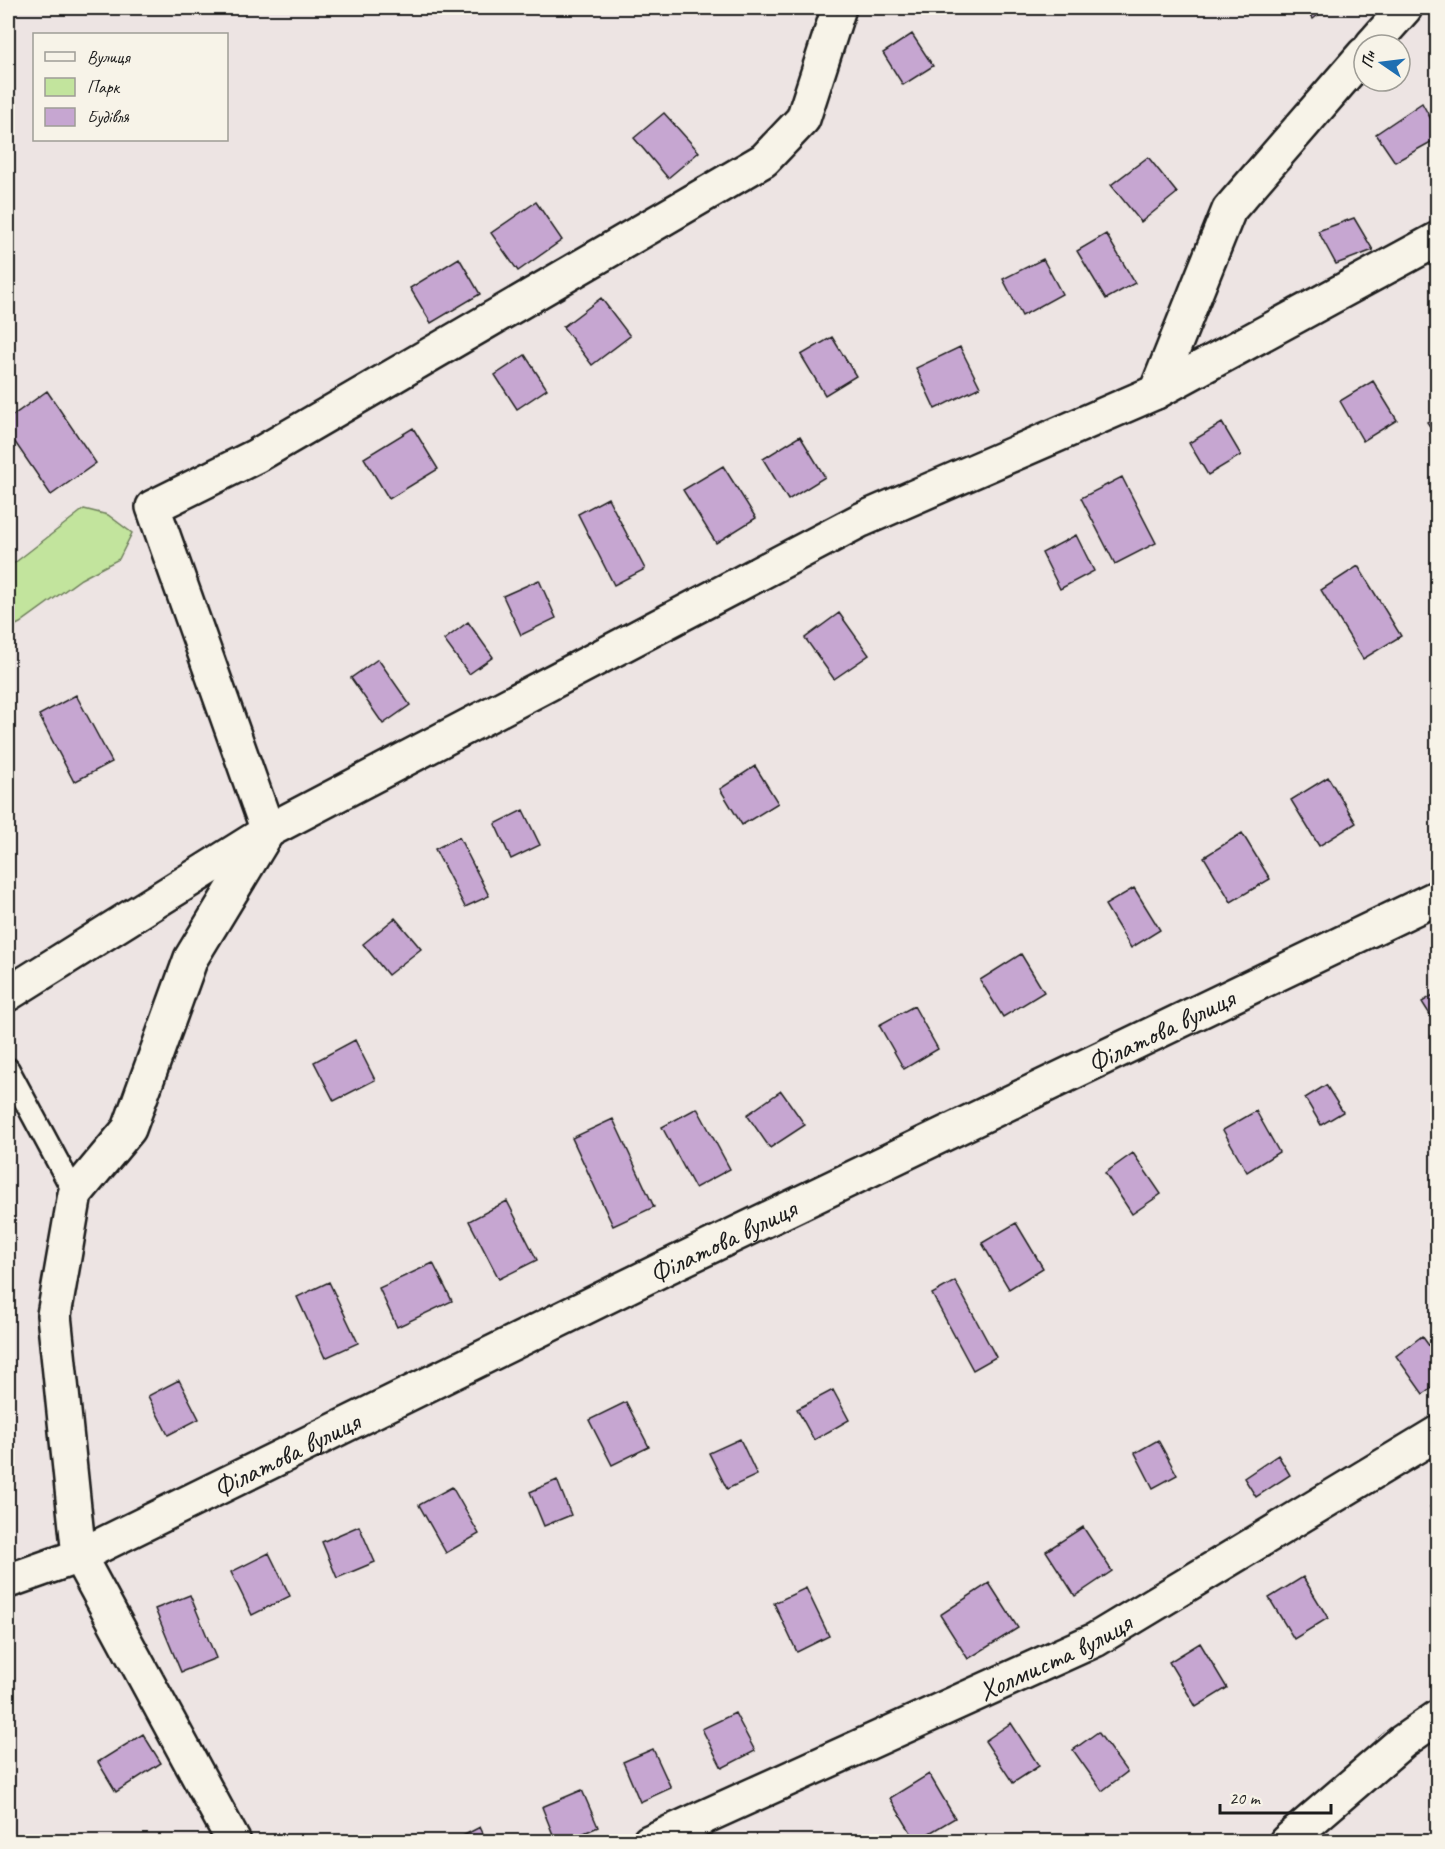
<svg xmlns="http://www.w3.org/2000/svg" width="1445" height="1849" viewBox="0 0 1445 1849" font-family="Caveat,sans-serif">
<rect width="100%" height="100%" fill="#ede4e3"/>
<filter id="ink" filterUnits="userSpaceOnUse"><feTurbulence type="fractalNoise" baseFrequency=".0167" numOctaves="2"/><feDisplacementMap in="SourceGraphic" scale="12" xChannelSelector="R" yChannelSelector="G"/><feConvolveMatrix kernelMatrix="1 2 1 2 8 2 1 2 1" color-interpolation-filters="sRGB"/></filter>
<g filter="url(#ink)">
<path fill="#c2e49d" stroke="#6f805c" stroke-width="1.5" d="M84,509L108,515L132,533L119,559L81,579L20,623L8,629V568Z"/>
<path fill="#c6a6d1" stroke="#1c1c1c" stroke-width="1.5" d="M1304,8H1327L1313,19Z
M912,34L933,66L903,85L883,53Z
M1422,103L1438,132V138L1395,162L1376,134Z
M664,113L699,152L668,178L634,138Z
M1148,157L1177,193L1141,222L1111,185Z
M536,202L562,240L518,271L491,233Z
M1354,218L1373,250L1336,264L1318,231Z
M1106,234L1135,283L1106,299L1077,251Z
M459,258L480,294L431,323L410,288Z
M1043,259L1062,294L1022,316L1003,279Z
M601,298L630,336L592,365L563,327Z
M832,337L856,376L825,395L801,355Z
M960,347L980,387L935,409L916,368Z
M525,355L547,389L517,409L495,375Z
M1373,381L1397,420L1363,441L1340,401Z
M47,391L96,463L51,495L8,432V419Z
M1438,416V438L1427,422Z
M1222,423L1241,455L1208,475L1189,443Z
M413,428L438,469L389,499L364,458Z
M800,436L825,477L788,500L763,459Z
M723,466L756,518L716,543L683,490Z
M1122,477L1156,543L1115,564L1081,498Z
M608,498L645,569L614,585L578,514Z
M1076,535L1094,571L1060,589L1042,553Z
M1358,566L1401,636L1363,659L1321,590Z
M539,580L556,618L521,635L503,596Z
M839,613L869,655L834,679L805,638Z
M468,622L493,657L469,674L444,640Z
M378,659L410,705L383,724L351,678Z
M76,695L112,762L74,782L39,715Z
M755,766L778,803L742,825L720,789Z
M1328,777L1356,823L1319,846L1291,800Z
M523,810L540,845L511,859L495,824Z
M1242,833L1270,879L1231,902L1204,857Z
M459,837L489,896L465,907L435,849Z
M1134,888L1160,930L1131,948L1105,905Z
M395,918L421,949L388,975L363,944Z
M1021,954L1044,992L1003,1017L980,980Z
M1438,992V1027L1422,1002Z
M914,1006L938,1049L904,1069L879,1025Z
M355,1040L375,1080L334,1101L314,1062Z
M1326,1085L1343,1112L1321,1125L1305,1098Z
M781,1091L805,1125L770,1148L747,1115Z
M697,1108L730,1169L695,1188L662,1127Z
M1256,1111L1279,1152L1247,1172L1223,1130Z
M613,1119L654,1207L613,1226L572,1138Z
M1133,1153L1161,1194L1132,1214L1105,1173Z
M507,1201L537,1260L499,1279L469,1221Z
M1016,1223L1043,1268L1009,1289L982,1243Z
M433,1263L452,1301L397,1327L379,1288Z
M955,1281L996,1357L973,1370L932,1294Z
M329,1282L358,1343L325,1358L297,1297Z
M1422,1336L1438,1358V1384L1423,1394L1396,1356Z
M179,1380L199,1419L168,1435L148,1396Z
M833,1390L849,1420L814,1440L797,1409Z
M626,1402L649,1447L612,1465L589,1420Z
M740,1439L757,1475L727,1489L709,1453Z
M1158,1440L1177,1475L1153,1488L1135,1453Z
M1278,1455L1290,1475L1256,1497L1244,1478Z
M557,1480L571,1515L544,1526L530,1492Z
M452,1487L479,1534L446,1553L419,1505Z
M1438,1501V1518L1430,1507Z
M359,1526L375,1562L337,1578L322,1542Z
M1083,1527L1112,1571L1075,1596L1046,1551Z
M269,1553L290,1596L252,1615L231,1572Z
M1303,1577L1328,1618L1294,1639L1269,1598Z
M989,1583L1018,1628L968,1659L940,1615Z
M806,1588L829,1636L797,1652L774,1603Z
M190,1595L216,1658L181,1672L155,1609Z
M1200,1643L1227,1688L1196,1707L1169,1662Z
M735,1713L755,1751L722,1768L702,1729Z
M1011,1723L1039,1766L1013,1783L985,1741Z
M1098,1732L1127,1772L1102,1791L1073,1750Z
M143,1734L161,1763L116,1792L98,1762Z
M653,1749L671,1788L640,1802L623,1762Z
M929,1774L955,1818L916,1841L890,1798Z
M582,1790L598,1827L563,1842H556L542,1807Z
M480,1827L487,1842H451Z"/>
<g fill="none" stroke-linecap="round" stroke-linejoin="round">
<defs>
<path id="service" d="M8,1069L75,1194"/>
<g id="minor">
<path d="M1372,45L1405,8"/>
<path d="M1156,392L1229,210L1364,54"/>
<path d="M8,994L268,831L861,520L1156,392L1438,239"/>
<path id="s1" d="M8,1581L79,1556L663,1269L1438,897"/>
<path d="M234,1842L79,1556L54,1315L75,1194L129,1129L191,958L268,831L153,507L256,456L764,160L803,119L839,8"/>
<path id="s2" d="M649,1842L1095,1640L1438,1433"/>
<path d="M1286,1842L1402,1742L1438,1717"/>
</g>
</defs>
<use href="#service" stroke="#1c1c1c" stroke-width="26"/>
<use href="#minor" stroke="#1c1c1c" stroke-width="38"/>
<use href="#service" stroke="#f7f3e8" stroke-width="21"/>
<use href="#minor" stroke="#f7f3e8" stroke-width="33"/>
</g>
</g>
<g text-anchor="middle" stroke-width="6" stroke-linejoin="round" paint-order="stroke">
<g font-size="28" fill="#1c1c1c" stroke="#f7f3e8">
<text dy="10" stroke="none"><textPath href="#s1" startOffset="1278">Філатова вулиця</textPath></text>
<text dy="10" stroke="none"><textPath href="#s1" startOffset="792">Філатова вулиця</textPath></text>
<text dy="10" stroke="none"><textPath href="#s1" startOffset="306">Філатова вулиця</textPath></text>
<text dy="10" stroke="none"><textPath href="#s2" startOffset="446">Холмиста вулиця</textPath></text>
</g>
</g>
<rect width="1445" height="1849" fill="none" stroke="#f7f3e8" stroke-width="30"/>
<rect x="15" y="15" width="1415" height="1819" fill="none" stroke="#1c1c1c" stroke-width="2" filter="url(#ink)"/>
<rect x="33" y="33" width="195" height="108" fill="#f7f3e8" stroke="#9f9d96" stroke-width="1.5"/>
<rect x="45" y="52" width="30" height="9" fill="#f7f3e8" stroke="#9f9d96" stroke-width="1.5"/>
<text x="87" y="63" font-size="18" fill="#1c1c1c">Вулиця</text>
<rect x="45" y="78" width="30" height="18" fill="#c2e49d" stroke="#9f9d96" stroke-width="1.5"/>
<text x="87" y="93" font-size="18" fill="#1c1c1c">Парк</text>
<rect x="45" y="108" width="30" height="18" fill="#c6a6d1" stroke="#9f9d96" stroke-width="1.5"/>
<text x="87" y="123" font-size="18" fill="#1c1c1c">Будівля</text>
<g transform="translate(1382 63) rotate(284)"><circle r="28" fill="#f7f3e8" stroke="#9f9d96" stroke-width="1.5"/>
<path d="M0-4.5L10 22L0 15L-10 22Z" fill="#1f6fb2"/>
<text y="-9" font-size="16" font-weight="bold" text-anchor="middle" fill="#1c1c1c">Пн</text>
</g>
<path d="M1220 1804v9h111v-9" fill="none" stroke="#1c1c1c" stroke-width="3"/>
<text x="1229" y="1804" font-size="18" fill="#1c1c1c" stroke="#f7f3e8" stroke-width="4.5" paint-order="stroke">20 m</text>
</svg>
